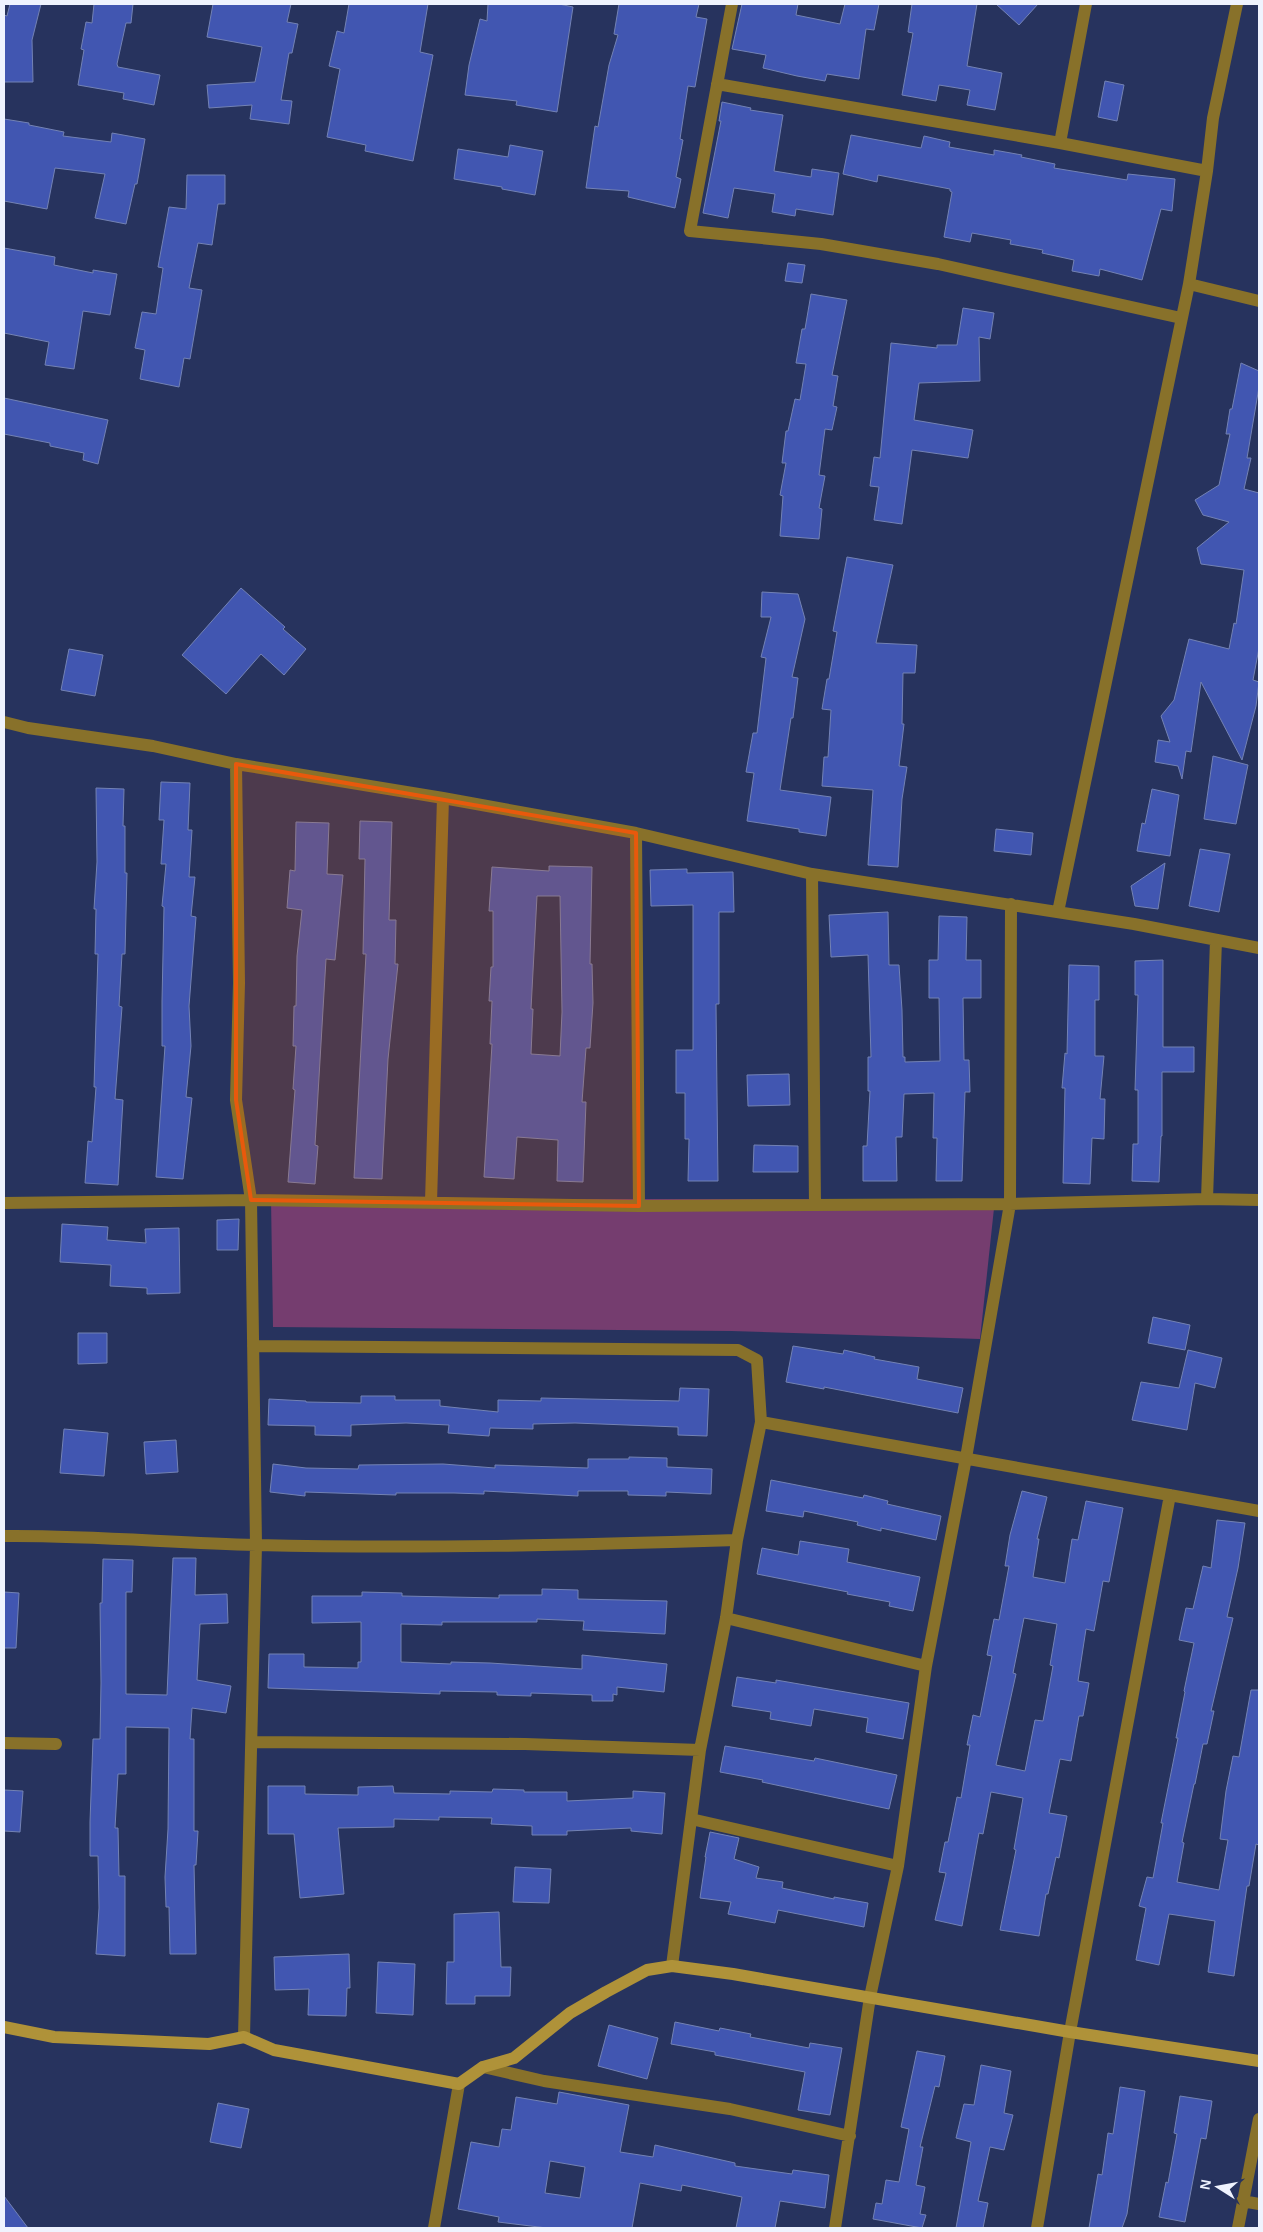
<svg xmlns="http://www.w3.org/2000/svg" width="1263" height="2232" viewBox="0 0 1263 2232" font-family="Helvetica,sans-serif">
<rect width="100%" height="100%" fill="#27335e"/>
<path fill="#753d6f" d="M271,1199H995L980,1339L731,1331L273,1327Z"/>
<path fill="#4156b1" stroke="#7382b4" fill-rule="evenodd" d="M10,4H41L32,40L33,82H4V15L7,16Z
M94,4H133L131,23H126L117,64L118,67L160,75L154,105L123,99L124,93L78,85L84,50L81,49L86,22L92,23Z
M213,4H291L287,22L298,24L292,53H289L281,100L292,101L289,124L250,119L252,105L209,108L207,85L255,82L262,47L207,37Z
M349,4H428L420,52L433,55L413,161L365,151L366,145L327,137L340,69L329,66L337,31L344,33Z
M488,4H559L573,7L557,112L516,105L517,101L465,95L469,65L480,19L487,21Z
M619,4H699L696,17L707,19L695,87L688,86L680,139L683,140L676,177L681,179L675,208L628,197L629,191L586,188L595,126L598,127L609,65L618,35L614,34Z
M742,4H798L796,15L840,24L845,4H879L874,30L866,29L859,79L827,74L825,81L797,76L763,68L766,55L732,49Z
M912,4H977L967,66L1002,73L995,110L967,105L970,90L939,85L936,101L902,95L913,33L908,32Z
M996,4H1038L1019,25Z
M1105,81L1124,85L1117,121L1098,117Z
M722,102L751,108L750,110L783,115L774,171L811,177L812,169L839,173L833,215L796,209L795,216L772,212L775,194L734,188L728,218L703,213L721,121H719Z
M4,119L29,123V125L64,132L63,136L111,142L112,133L145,139L137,184H135L126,224L95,218L105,174L55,168L47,209L4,201Z
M851,135L921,148L924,136L950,142L949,147L994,155V150L1022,155L1021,157L1055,164L1054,168L1127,180L1128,174L1175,179L1172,211L1161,209L1142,280L1100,269L1099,276L1072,271L1074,260L1042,253L1043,250L1010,244L1011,240L972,233L970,242L944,237L952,192L950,191V189L878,175L877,182L843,174Z
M510,145L543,151L535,195L502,189V187L454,179L458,149L508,157Z
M187,175H225V204H218L212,245L198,243L189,288L202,290L190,359L184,358L179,387L140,379L145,350L135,348L142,312L156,314L163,268L158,267L169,207L186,209Z
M4,248L55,257L54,265L93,273V270L117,274L110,315L83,311L74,369L45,365L49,342L4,333Z
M788,263L805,265L802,283L785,281Z
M811,294L847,300L832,375L838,376L833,406L837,407L832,430L825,429L819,475L825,476L819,508L822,509L819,539L780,536L783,496L780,495L786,463H782L786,431H788L795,399L800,400L806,364L796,363L802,329H805Z
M963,308L994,313L990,339L979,337L980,381L919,383L914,420L973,430L968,458L912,450L902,524L874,520L879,487L870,486L874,457L880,458L891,343L937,348V345H957Z
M1241,363L1259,371V387L1247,458H1251L1244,489L1259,493V648L1253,680L1259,682L1256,706L1242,760L1201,682L1191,752L1186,751L1182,779L1178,766L1155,762L1158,740L1170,742L1161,716L1174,700L1189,639L1229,649L1234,623L1236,624L1244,570L1201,564L1197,548L1229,522L1203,515L1195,500L1219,485L1230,434H1226L1230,409H1232Z
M4,398L108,420L98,464L83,460L84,453L50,446V443L4,434Z
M847,557L893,565L876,643L917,645L915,673H903L902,724H904L899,766L907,767L902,799L898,867L868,865L873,790L822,786L824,757H828L831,710L822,709L827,679H829L837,632L833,631Z
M241,588L285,627L283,629L306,649L284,675L261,654L226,694L182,655Z
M762,592L798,594L805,619L792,677L798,678L793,718H791L780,790L831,797L826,836L799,832V829L747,821L754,773L746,772L753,733H757L766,658L761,657L771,617H761Z
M69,649L103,655L95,696L61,690Z
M1213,756L1248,765L1236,824L1204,819Z
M161,782L190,783L188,830H192L189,877H195L191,916L196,917L189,1006L191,1046L186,1097L192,1098L183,1179L156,1177L165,1046H162V1001L164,907L162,906L166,864H161L164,820H159Z
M96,788L124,789L123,826H125V873H127L125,954H122L119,1006L122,1007L115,1099L123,1100L118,1185L85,1183L88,1141L92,1142L96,1087H94L98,954H95L96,909H94L97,862Z
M1152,789L1179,795L1170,856L1137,851L1142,823L1145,824Z
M360,821L392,822L389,920H396L395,964H398L388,1059L382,1179L354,1178L366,954H363L365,859H359Z
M296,822L329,823L327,874L343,875L335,960L326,959L315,1145L318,1146L315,1184L288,1182L295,1090L293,1089L296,1046H293L294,1006H296L297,956L302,910L287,908L290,870L295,871Z
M996,829L1033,833L1031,855L994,851Z
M1200,849L1230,854L1219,912L1189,906Z
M1165,863L1158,909L1135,906L1131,886Z
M549,866L592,867L590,964H592L593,1003L590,1048H586L582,1102H586L583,1182L557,1181L558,1140L517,1137L514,1179L484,1177L492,1044H490L492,1001H489L491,967H493V911H489L492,867L549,871ZM537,896H560L562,1012L560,1056L531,1054L533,1009H531Z
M687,869V873L733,872L734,912H719V1004H716L718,1181H688L689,1139H685V1093H676V1050H693V905L651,906L650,870Z
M888,912L889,965H899L902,1010L903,1057H905V1062L940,1061L939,998H929V960H938L939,916L967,917L966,960H981V998H963L964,1060H969L970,1092H965L962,1181H936L937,1138H933L934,1093L904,1094L902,1137H896L897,1181H863V1146H867L870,1091H868V1057H871L868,955L831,957L829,915Z
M1163,960V1047H1194V1072H1162V1136H1161L1159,1182L1132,1181L1133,1144H1138V1090H1135L1138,995H1135V961Z
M1069,965L1099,966V1000H1095V1056H1104L1100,1099H1105L1104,1139L1092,1138L1090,1184L1063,1183L1065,1088H1062L1065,1053L1067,1054Z
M789,1074L790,1105L748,1106L747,1075Z
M754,1145L798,1146V1172H753Z
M239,1219L238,1250H217V1220Z
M62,1224L108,1227L107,1240L146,1243L145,1229L179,1228L180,1293L147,1294V1288L110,1286L111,1265L60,1262Z
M1153,1317L1190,1325L1185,1350L1148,1343Z
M78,1333H107V1363L78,1364Z
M793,1346L843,1354L844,1350L875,1357L874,1359L919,1367L917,1379L963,1388L958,1413L824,1387V1389L786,1382Z
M1188,1350L1222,1358L1215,1388L1195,1383L1187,1430L1132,1420L1141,1382L1179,1388Z
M680,1388L709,1389L707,1436L678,1435V1427L575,1423L533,1424V1429L490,1428L489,1436L448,1433L449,1425L406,1423L351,1425V1436L315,1435V1426L268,1425L269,1399L306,1401V1402L361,1403V1396H395V1400H440V1406L498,1412V1400L541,1401V1398L679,1401Z
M64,1429L108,1433L104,1476L60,1473Z
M176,1440L178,1472L146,1474L144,1442Z
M629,1457L667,1458V1467L712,1469L711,1494L666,1492V1496L628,1495V1491H578V1496L484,1491V1494L454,1493H396V1495L305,1492V1496L270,1492L273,1464L306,1468L358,1469L359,1465L443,1464L495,1468V1465L588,1468V1459H629Z
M771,1480L863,1498L864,1495L888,1501L887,1504L941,1516L936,1540L881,1528V1531L857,1525L858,1522L804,1511L803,1517L766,1511Z
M1022,1491L1047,1497L1037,1539H1039L1033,1577L1065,1583L1072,1539L1078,1540L1086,1501L1123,1508L1109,1582L1103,1581L1094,1631L1086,1629L1078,1681L1089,1683L1083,1716H1079L1071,1761L1060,1759L1049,1813L1067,1816L1059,1858L1056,1857L1048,1894H1046L1039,1936L1000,1930L1016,1850L1014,1849L1023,1798L991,1792L983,1834L979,1833L962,1926L935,1920L946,1873L939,1872L945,1842H948L957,1797L961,1798L970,1745H967L973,1715L980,1717L992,1656L987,1655L994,1619L999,1620L1009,1566H1005L1010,1535ZM1024,1618L1057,1624L1050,1665L1053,1666L1043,1721L1035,1720L1025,1771L996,1765L1016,1674L1013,1673Z
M1217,1520L1245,1523L1238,1568L1227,1617L1233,1618L1211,1711H1214L1207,1744H1203L1195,1784H1194L1182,1842L1184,1843L1177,1882L1219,1890L1228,1840L1220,1839L1226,1791L1233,1756L1239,1757L1251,1690H1259V1845L1256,1844L1249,1886H1247L1234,1976L1208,1972L1215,1921L1176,1915L1169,1914L1159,1965L1136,1960L1146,1908L1139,1906L1147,1877L1153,1878L1163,1823H1161L1178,1738H1176L1185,1692L1184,1691L1194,1643L1179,1640L1186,1608L1193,1609L1203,1566L1211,1568Z
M800,1541L849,1549L847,1562L920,1577L913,1611L889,1606L890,1602L847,1594L848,1592L757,1574L762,1548L798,1555Z
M173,1558H196L195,1595L227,1594L228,1623L200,1624L197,1680L231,1686L226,1713L192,1708L190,1739H194V1831H198L196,1865H194L196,1954H170L169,1907H166L165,1877L168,1829L169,1728L126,1727V1774H118L115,1828H118L119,1876H125V1956L96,1954L99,1908L98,1856H90V1822L93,1739H100L101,1683L100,1603H102L103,1559L133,1560L132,1592H126V1694L167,1695Z
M542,1589L578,1590V1599L667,1601L665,1634L583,1630L584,1621L537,1619V1622H442V1625L401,1624V1662L451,1664V1662L490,1663L582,1669V1655L667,1664L664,1692L617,1687V1695L613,1694V1701H592V1695L531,1693V1696L497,1695V1692L440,1691V1694L268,1688L269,1654H304V1667L358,1668V1662H361V1622L312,1623V1596H362V1592L402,1593V1596L499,1598V1595H542Z
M4,1592L19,1593L16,1648H4Z
M737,1677L776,1683V1680L909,1703L903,1739L866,1732L868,1718L814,1709L811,1726L770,1719L771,1712L732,1706Z
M725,1746L814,1761L815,1758L897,1775L889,1809L762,1782L763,1780L720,1772Z
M268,1786H305V1794L358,1795V1787L393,1786L394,1793L450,1794V1791L492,1792L493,1789L524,1790V1792H567V1801L633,1798V1791L665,1793L662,1834L631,1831V1828L567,1831V1835H532V1826L491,1824L492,1818L439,1817V1820L394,1819V1827L338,1828L344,1894L300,1898L294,1834H268Z
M4,1790L23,1791L20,1832L4,1831Z
M710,1832L739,1838L734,1859L759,1867L756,1878L783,1882L782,1888L834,1899V1897L868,1903L864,1927L778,1910L775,1923L728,1914L731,1902L700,1898L706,1857H705Z
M515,1867L551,1869L549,1903L513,1902Z
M499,1912L501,1967H511L510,1996H475V2004H446L447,1962H454V1914Z
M349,1954L350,1988H347L346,2016L308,2015L309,1989L275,1990L274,1957Z
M378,1962L415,1964L413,2015L376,2013Z
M675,2022L719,2031L720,2028L751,2034L750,2037L809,2048L810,2043L842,2048L830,2115L798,2110L805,2072L715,2055V2052L671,2044Z
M609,2025L658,2038L647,2079L598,2066Z
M917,2051L945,2056L939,2087L935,2086L920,2147H923L916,2185L925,2187L920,2214L926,2215L922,2228L873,2219L876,2203L882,2204L886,2180L899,2182L909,2129L901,2127Z
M981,2065L1011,2071L1004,2113L1013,2115L1004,2150L990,2147L978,2201L988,2203L983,2228H956L971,2142L956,2138L964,2104L974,2105Z
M1120,2087L1145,2091L1127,2214L1122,2228H1089L1098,2174L1102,2175L1108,2133L1113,2134Z
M559,2092L629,2105L620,2152L653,2157L655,2145L735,2163V2166L792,2174L793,2170L829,2175L825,2208L780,2201L775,2228H736L742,2197L682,2185L681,2191L640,2183L632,2228H547L498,2222L499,2217L458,2209L471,2142L499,2147L502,2129L511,2130L516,2097L557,2104ZM550,2161L585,2167L580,2198L545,2193Z
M1180,2096L1212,2101L1206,2139L1201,2138L1185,2222L1159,2217L1166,2182L1168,2183L1177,2134L1174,2133Z
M218,2103L249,2109L241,2148L210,2142Z
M4,2196L28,2228H4Z"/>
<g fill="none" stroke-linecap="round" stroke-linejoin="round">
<path stroke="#88712a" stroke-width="12" d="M732,4L690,231L821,244L938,264L1181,318
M1086,4L1060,143L1207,171
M717,84L1060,143
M1189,284L1259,301
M4,722L28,728L153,746L236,764L443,798L636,833L812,874L1134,924L1259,948
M236,764L239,983L236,1100L251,1200L256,1545L244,2037
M636,833L639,1206
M812,874L815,1205
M1058,912L1189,284L1207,171L1213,118L1237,4
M1207,1199L1216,940
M431,1202L443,798
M4,1203L251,1200L639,1206L1010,1204L1207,1199L1259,1200
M253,1346L738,1350L757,1360L761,1422L737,1540L726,1618L700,1750L672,1966
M761,1422L1259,1511
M4,1536C88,1535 172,1543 257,1545C417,1549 577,1545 737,1540
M726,1618L926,1666
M253,1742L525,1744L700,1750
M4,1743L56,1744
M691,1819L898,1866
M483,2067L544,2081L730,2109L850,2136
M1242,2201L1259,2204
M434,2228L459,2084
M835,2228L870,1997L898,1866L926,1666L966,1458L1010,1204L1011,904
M1037,2228L1070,2032L1170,1495
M1238,2228L1259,2119"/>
<path stroke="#af9239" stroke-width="12" d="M4,2027L54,2037L209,2044L244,2037L274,2050L459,2084L483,2067L514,2058L570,2013L606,1992L647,1970L672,1966L733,1974L1070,2032L1259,2061"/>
</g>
<path fill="#e8590c" fill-opacity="0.2" stroke="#e8590c" stroke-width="4" stroke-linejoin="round" d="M236,764L636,833L639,1206L251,1200L236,1100Z"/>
<rect width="1263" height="2232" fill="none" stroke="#eff3fe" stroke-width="10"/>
<g transform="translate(1218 2187) rotate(281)" stroke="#27335e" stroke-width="4" paint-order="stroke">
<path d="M0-4L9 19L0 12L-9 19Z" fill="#eff3fe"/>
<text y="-8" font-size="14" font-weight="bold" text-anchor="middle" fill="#eff3fe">N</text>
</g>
</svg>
